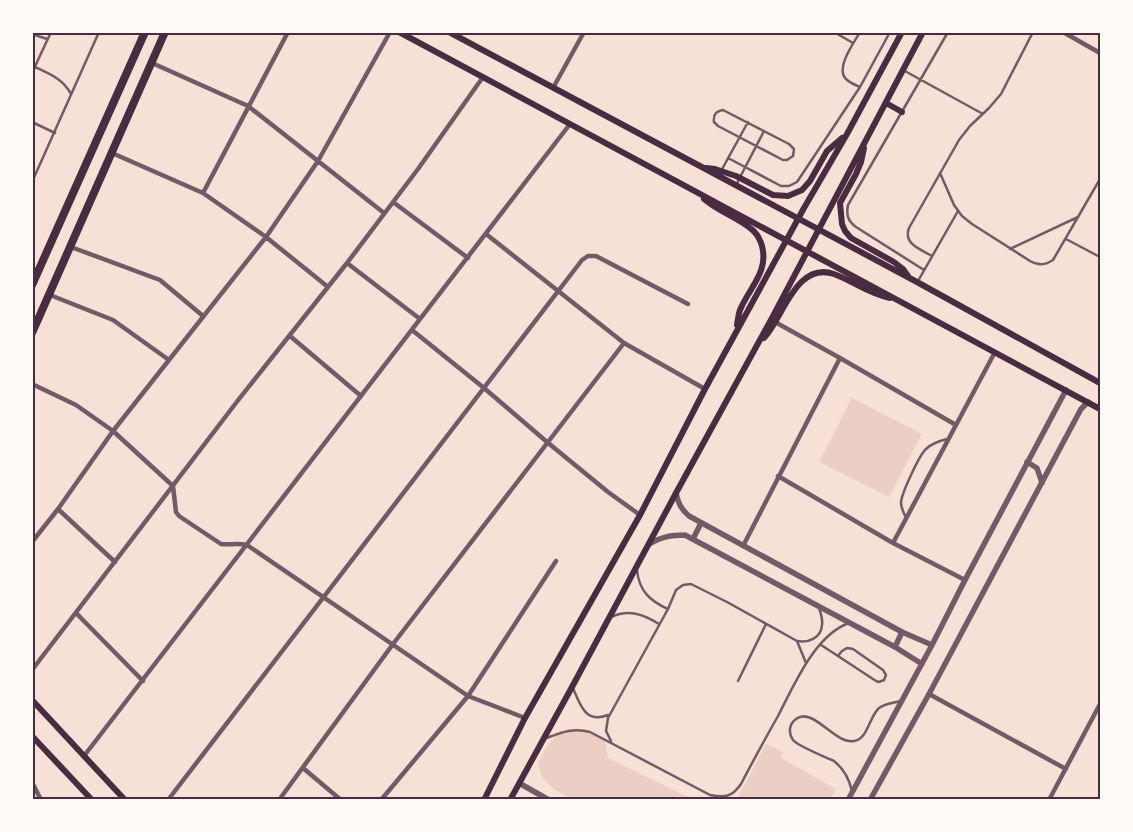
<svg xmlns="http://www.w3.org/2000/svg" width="1133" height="832" viewBox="0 0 1133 832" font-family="'Exo 2',sans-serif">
<rect width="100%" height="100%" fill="#f7e1d7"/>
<path fill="#ebcfc5" d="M852,398L922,434L889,497L819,462Z
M581,730L605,740L608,758L692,799H572L555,790L542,777L538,764L546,748L557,734Z
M766,744L783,752L781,758L836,789L830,799H737Z"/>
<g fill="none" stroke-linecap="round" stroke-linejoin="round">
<path stroke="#755966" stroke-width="2.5" d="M834,32L853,43
M860,32C854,43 835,68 846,79C850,83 855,85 860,87
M32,34L47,39
M35,67C50,74 63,79 71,94
M903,70L983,114
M32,73L51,32
M723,110L789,144L794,149L793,156L787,160H783L718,126L714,122C713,115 716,111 723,110Z
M32,122L55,133
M728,158L781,186H789L797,182L860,87L890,32
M721,171L748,122
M940,173L954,205L962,216L972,224L1030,261C1039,266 1045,265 1053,260L1100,179
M32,182L99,32
M736,185L764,131
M1066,239L1100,257
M1010,249L1078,217
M932,256C920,249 903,244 909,228L959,140L970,126L989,108L1001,94L1033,32
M924,270L856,227C848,221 846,215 848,205L948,32
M918,281L958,211
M906,518C904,513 901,508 901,503C901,494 920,454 926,449C932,443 939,441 947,439
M637,570C639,591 650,601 668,609
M611,617C629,609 643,614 659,624
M797,641L806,663
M821,645L838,656
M847,648L853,649L883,670L886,675L884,680L879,682L876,681L838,656L842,651Z
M738,681L766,624
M573,688C580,705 586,724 608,715
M544,739C560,733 573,727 590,732L710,795C725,798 732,797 741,784C753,761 765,739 778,716C794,685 815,635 849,623
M611,741L606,731L608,718L668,609L676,590L683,585L691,584L727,602L797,641C809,643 821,638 822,625C823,619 821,614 819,608
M852,791C849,778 844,769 834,761C825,757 798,746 793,740C788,733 789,724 796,719C813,706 835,745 854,741C868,739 869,717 879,708C884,704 893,703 900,701"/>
<path stroke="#755966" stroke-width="4.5" d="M1063,32L1100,53
M152,63L248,106L384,213
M553,88L584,32
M112,153L203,193L266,237L328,287
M203,193L288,32
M393,202L468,258
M486,234L624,343L705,389
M71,247L160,280L203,316
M347,263L420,319
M50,295L113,320L169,360
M775,322L840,358L956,425
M412,330L484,388L547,442L608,492L640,515
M290,336L361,396
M32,384L76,405L113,431L173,486L176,512L179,516L221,544C230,545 238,543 247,545L468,696L525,718
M778,476L893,543L965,580
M58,509L115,562
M32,542L58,509L113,431L266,237L318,161L390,32
M893,543L995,352
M743,546L840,358
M76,613L143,681
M32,670L239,399L347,263L418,169L483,77
M929,694L1066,769
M84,756L570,124
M303,768L341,800
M32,785L34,786L41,800
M168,800L582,260L588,256H596L688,304
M279,800L393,644L624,343
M381,800L468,696L556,561
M1049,800L1100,704"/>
<path stroke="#755966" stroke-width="5.5" d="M1027,462L1037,468L1042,483
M676,493C678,503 681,509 689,516L902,632L932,645
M693,539L701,523
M649,544C662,537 670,535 685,535L895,647L922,664
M895,647L902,632
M519,783L549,800
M848,800L932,645L965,580L1066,390
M870,800L929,694L1081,409L1088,402"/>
<path stroke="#4a2c40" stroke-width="6" d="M399,32L1100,409
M449,32L917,282L1100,383
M886,103L902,112
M864,148L861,162L856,174L840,203L842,224L845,231L851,238L894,262L903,269L908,276
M706,168L715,169L736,176L773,195L788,196L802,190L810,181L827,151L842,138
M704,199C718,211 736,217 750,228C756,232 760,239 762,246C769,272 749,288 740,310C738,315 738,320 737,325
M764,338C783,318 796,261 834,274C853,281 869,294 890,298
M32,700L125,800
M32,736L92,800
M484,800L525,718L640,515L705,389L804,208L847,134L902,32
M510,800L572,687L676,493L772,318L923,32"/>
<path stroke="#4a2c40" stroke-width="8" d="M32,285L145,32
M32,333L165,32"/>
</g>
<rect width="1133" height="832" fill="none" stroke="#fffaf5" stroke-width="68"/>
<rect x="34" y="34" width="1065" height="764" fill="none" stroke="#4a2c40" stroke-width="2"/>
</svg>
